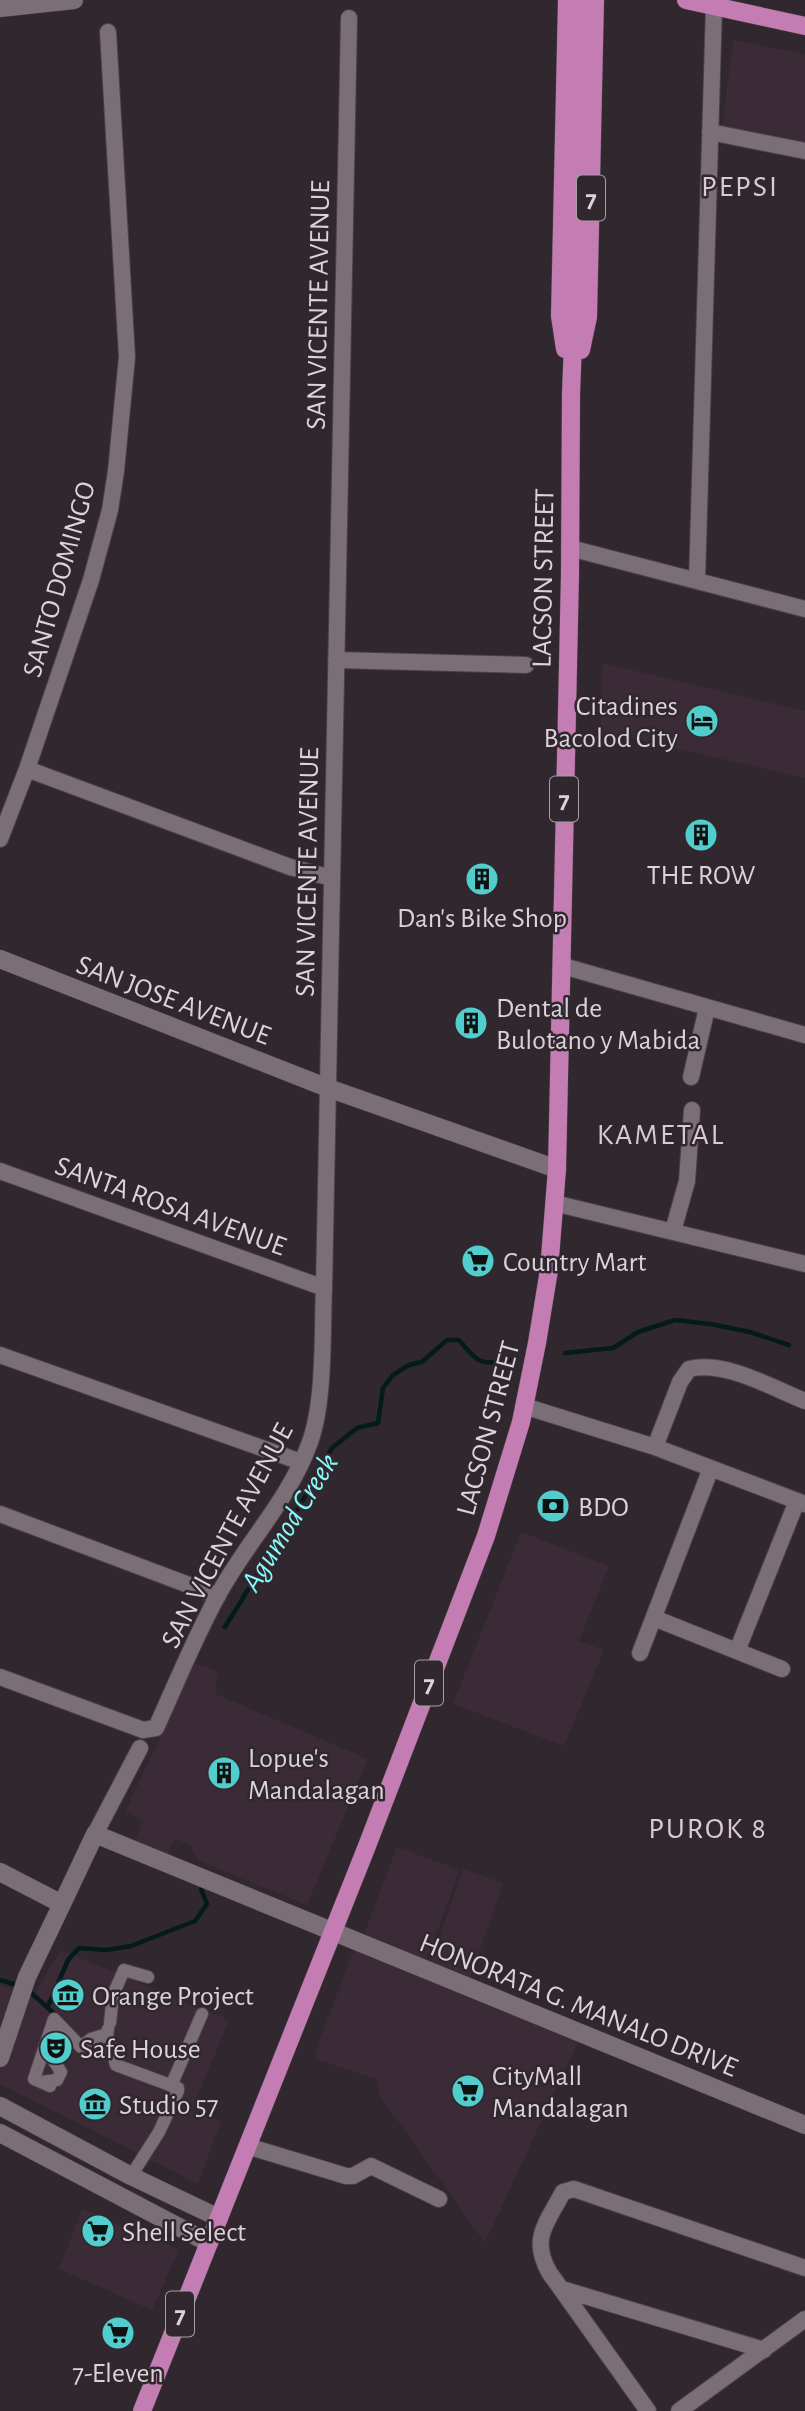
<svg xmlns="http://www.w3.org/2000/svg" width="805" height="2411" viewBox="0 0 805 2411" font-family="'Alegreya Sans',sans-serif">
<rect width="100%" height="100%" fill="#31272e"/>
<path fill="#3b2b37" d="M733,40L805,54V145L722,127Z
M602,663L805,711V778L600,731Z
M521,1532L609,1566L579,1641L604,1650L564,1746L453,1704Z
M195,1663L217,1671L216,1694L368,1759L307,1905L199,1861L190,1845L175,1839L167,1856L135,1842L143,1821L125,1812Z
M397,1847L460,1870L426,1961L363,1937Z
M463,1869L503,1883L470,1979L430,1965Z
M354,1949L579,2040L485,2243L380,2096L376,2079L313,2058Z
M61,1950L229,2020L192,2110L221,2121L198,2184L0,2084V1985L34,1994Z
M82,2209L179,2249L152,2310L59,2269Z"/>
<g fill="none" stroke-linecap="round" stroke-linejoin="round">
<path stroke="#031b1b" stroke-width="4.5" d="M565,1353L613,1348L638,1332L675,1320L710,1324L750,1332L789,1345
M225,1627L299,1507L332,1448L357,1428L378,1423L383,1388L393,1375L409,1365L422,1362L447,1340H459C482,1368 481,1363 514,1360
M0,1980L20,1986
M28,1990L58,2017
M48,2006L68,1960L79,1948L106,1950L131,1946L195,1921L207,1904L201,1889"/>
<defs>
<path id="pedestrian" d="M110,2023L113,1995L124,1970L148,1977
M108,2029L107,2034L116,2065L178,2088V2091L159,2132L131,2176
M41,2082L57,2080L61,2072L45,2047
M50,2086L34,2079L54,2019L81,2047L91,2039L107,2034
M171,2086L202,2014"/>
<path id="minor" d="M710,132L805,151
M570,548L805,609
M697,581L714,6
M336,660L526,665
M27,769L290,867L332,878
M0,839L27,769L91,580L110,510L116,471L127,357L108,32
M563,966L805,1035
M691,1077L707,1008
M0,1171L324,1288
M554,1203L805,1264
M673,1231L687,1181L692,1110
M0,1355L301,1462
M524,1406L655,1447L805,1504
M655,1447L680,1382L689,1369C725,1360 772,1388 805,1401
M0,1514L218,1596
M654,1618L782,1669
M737,1651L797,1501
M640,1653L711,1468
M0,1677L143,1730L156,1728C176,1684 194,1639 217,1597C245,1544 290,1499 310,1442C325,1400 322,1334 324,1288L349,18
M95,1834L140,1748
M247,2146L346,2176H353L371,2166L439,2199
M562,2289L764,2350
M648,2411L549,2272C530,2238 547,2223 563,2192L574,2189L805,2268
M679,2411L805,2319"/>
<path id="tertiary" d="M0,959L328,1088L557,1169
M0,1872L62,1904L27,1977L0,2058
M62,1904L95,1834L805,2125
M0,2106L131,2176L219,2218
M0,2133L209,2243"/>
<path id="secondary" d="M0,8L74,0"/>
<path id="primary" d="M686,0L805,26
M565,349L560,316L567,0
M581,350L588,317L595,0
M142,2411L367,1846L486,1536L521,1422L537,1343L549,1270L557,1169L570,574L571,394L577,240L582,0"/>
</defs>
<use href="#pedestrian" stroke="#4b4248" stroke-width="14"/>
<use href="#minor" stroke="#4b4248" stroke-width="18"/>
<use href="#tertiary" stroke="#4b4248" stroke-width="19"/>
<use href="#secondary" stroke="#4b4248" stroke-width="19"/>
<use href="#primary" stroke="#4b4248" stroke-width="19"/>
<use href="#pedestrian" stroke="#7b6f77" stroke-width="12"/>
<use href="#minor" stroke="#7b6f77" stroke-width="16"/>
<use href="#tertiary" stroke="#7b6f77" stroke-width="18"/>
<use href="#secondary" stroke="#7b6f77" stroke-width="18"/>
<use href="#primary" stroke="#c37db3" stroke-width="18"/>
</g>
<defs>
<symbol id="hotel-disc" viewBox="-11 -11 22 22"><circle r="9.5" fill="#52cdce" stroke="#31272e"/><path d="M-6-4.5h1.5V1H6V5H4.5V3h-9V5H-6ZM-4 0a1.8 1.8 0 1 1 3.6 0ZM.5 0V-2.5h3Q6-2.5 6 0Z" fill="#111"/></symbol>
<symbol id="building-disc" viewBox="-11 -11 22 22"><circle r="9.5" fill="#52cdce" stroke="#31272e"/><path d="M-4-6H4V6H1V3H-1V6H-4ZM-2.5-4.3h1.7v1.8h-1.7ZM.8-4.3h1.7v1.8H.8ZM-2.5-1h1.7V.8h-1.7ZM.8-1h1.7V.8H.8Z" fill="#111"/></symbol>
<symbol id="supermarket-disc" viewBox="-11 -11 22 22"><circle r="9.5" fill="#52cdce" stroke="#31272e"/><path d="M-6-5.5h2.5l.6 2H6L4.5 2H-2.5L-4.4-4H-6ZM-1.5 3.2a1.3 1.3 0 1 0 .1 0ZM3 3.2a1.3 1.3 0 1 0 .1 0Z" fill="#111"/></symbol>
<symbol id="bank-disc" viewBox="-11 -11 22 22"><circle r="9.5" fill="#52cdce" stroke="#31272e"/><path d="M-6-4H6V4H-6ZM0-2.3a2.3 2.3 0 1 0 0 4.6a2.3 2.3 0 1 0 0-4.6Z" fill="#111"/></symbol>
<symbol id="museum-disc" viewBox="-11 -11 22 22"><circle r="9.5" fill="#52cdce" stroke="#31272e"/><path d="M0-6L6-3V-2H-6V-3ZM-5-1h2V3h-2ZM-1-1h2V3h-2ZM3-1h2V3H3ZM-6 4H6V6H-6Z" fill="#111"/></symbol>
<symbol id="theatre-disc" viewBox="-11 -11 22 22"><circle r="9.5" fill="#52cdce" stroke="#31272e"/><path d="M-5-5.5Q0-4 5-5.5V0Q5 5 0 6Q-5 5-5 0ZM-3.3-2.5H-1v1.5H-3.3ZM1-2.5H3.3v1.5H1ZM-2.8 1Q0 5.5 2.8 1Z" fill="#111"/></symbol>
</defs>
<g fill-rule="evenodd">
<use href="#hotel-disc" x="683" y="702" width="38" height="38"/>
<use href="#building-disc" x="682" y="816" width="38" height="38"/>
<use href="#building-disc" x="463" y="860" width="38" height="38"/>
<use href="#building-disc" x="452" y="1004" width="38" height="38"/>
<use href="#supermarket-disc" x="459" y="1242" width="38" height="38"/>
<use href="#bank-disc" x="534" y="1487" width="38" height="38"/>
<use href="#building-disc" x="205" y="1754" width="38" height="38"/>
<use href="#museum-disc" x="49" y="1976" width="38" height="38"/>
<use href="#theatre-disc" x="37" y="2029" width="38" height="38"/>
<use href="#supermarket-disc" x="449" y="2072" width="38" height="38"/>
<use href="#museum-disc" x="76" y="2085" width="38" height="38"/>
<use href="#supermarket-disc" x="79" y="2212" width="38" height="38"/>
<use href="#supermarket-disc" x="99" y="2314" width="38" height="38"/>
</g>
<g text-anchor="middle" stroke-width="5" stroke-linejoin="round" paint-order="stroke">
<g fill="#31272e" stroke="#a79fa5" stroke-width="2">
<rect x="577" y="175.5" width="28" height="45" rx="5"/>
<rect x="550" y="776.5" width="28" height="45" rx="5"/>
<rect x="415" y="1660.5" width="28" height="45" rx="5"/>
<rect x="166" y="2291.5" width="28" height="45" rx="5"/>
</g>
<g font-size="26" font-weight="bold" fill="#dad3d8">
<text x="591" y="207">7</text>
<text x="564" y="808">7</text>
<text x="429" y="1692">7</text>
<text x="180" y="2323">7</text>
</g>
<g font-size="28" fill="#dad3d8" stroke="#31272e">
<text transform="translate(317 305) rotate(-89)" y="10">SAN VICENTE AVENUE</text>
<text transform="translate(542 578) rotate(-89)" y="10">LACSON STREET</text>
<text transform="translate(58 579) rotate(-74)" y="10">SANTO DOMINGO</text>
<text transform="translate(306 872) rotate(-89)" y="10">SAN VICENTE AVENUE</text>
<text transform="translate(174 999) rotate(21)" y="10">SAN JOSE AVENUE</text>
<text transform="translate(171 1205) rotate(20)" y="10">SANTA ROSA AVENUE</text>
<text transform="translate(487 1428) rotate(-75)" y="10">LACSON STREET</text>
<text transform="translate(226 1535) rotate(-62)" y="10">SAN VICENTE AVENUE</text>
<text transform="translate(579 2004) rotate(22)" y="10">HONORATA G. MANALO DRIVE</text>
</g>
<g font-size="28" fill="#dad3d8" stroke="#31272e" text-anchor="start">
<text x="678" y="715" text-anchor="end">Citadines<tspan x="678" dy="32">Bacolod City</tspan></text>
<text x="701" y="884" text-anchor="middle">THE ROW</text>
<text x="482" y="927" text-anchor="middle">Dan's Bike Shop</text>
<text x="496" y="1017">Dental de<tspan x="496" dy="32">Bulotano y Mabida</tspan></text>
<text x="503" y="1271">Country Mart</text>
<text x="578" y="1516">BDO</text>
<text x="248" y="1767">Lopue's<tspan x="248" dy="32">Mandalagan</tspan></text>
<text x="92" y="2005">Orange Project</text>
<text x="80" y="2058">Safe House</text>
<text x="492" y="2085">CityMall<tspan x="492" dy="32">Mandalagan</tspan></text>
<text x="119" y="2114">Studio 57</text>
<text x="122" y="2241">Shell Select</text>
<text x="118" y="2382" text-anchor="middle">7-Eleven</text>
</g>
<g font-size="30" letter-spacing="2" fill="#d8cbd4" stroke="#31272e">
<text x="740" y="196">PEPSI</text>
<text x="661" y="1144">KAMETAL</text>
<text x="708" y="1838">PUROK 8</text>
</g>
<g font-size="30" font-style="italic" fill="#87fbfc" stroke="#31272e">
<text transform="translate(289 1522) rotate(-58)" y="10">Agumod Creek</text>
</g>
</g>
</svg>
